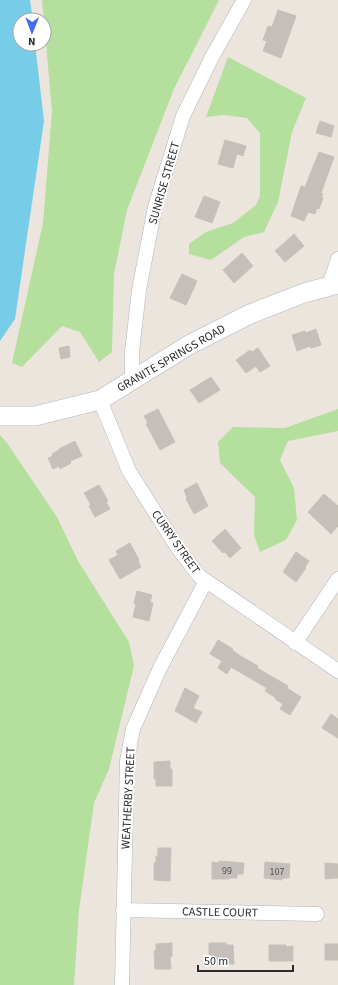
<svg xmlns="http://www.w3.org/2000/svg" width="338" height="985" viewBox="0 0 338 985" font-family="'Source Sans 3',sans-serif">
<rect width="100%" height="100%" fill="#ece5de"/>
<path fill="#b5df9d" d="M42,0H219L174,89L127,210L114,274L112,352L99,362L80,332L62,326L22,367L12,363L43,223L52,111Z
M228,57L306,98L292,132L278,202L264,232L244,237L211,260L189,254V244L206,232L233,223L256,205L260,196V133L247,118L224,115L206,117Z
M338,409V431L288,441L280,460L294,488L297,520L286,540L260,552L254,535L255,497L220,463L218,442L233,427L285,428Z
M0,435L7,443L57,517L78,561L129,642L134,666L109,769L94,803L79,910L74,985H0Z"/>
<path fill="#77cce8" d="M0,0H30L33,20H20V44H35L44,121L15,319L0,341Z"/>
<path fill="#c4bfba" stroke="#c7c1b7" d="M278,10L296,16L281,58L263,51L267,41L263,40L268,26L272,27Z
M320,121L334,126L331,137L316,133Z
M225,140L246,146L243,156L237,154L233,168L218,164Z
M319,152L334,157L321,193L323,194L321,197L323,198L319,209L317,208L315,214L308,212L304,221L291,216L301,186L305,187Z
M204,196L220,202L212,223L195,217Z
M294,234L304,246L285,262L275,251Z
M242,253L253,266L234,283L223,270Z
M182,274L197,281L186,305L170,298Z
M316,329L321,345L311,348L310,346L297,351L292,335L305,331L306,333Z
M69,346L70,357L61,359L59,348Z
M258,348L270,366L260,372L256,366L246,373L236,360L250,350L252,352Z
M211,377L220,390L199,403L190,390Z
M158,409L175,442L160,450L146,424L148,423L144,416Z
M75,441L82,456L70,461L71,463L60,469L59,466L53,469L48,458L53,456L52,454L59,450V449Z
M197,483L208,506L194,514L186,499L187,498L184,490Z
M99,485L108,501L106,502L110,509L95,517L89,506L91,505L84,493Z
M324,494L338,506V526L331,534L308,512Z
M225,529L241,548L230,558L225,552L223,553L212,541Z
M130,543L139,560L138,561L141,567L120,579L109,560L118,555L116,551Z
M296,552L309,561L305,567L306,568L296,582L283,572Z
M137,591L152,595L150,602L153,603L149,621L133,617L136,604L134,603Z
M218,640L233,649L232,650L239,655L258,666L257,668L288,686L287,688L301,697L290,715L280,709L283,704L275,699L276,698L265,691L267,688L231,667L227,674L218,668L222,661L210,654Z
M185,688L199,696L193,708L202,712L196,723L175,711Z
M331,714L338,719V738L322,728Z
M170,761V769H172V786H156V779H154V762Z
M158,848H171L170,881L154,880V863H156V856H158Z
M219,861L244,863L243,874H237V878H229V879H212V862L219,863Z
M265,862L290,864L289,878H282V880L264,878Z
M325,863L338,864V878L325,879Z
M172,943V956L170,957L171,969H155L154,951H156V944Z
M209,943H226V945H233L234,964H216V960H209Z
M325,944H338V960H325Z
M269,945H286V947L293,946V961H269Z"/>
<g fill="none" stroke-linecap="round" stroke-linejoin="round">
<defs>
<path id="street" d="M329,286L338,259
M132,381V352L139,290L155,207L183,116L212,57L244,0
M100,400L129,471L177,547L199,576L338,671
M295,643L338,579
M123,910L317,914
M122,985L127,761L133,729L160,668L206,581"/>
<path id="secondary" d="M0,416H35L100,400L189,345L250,314L304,293L338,284"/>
</defs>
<use href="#street" stroke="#b1b4bd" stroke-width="15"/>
<use href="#secondary" stroke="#b1b4bd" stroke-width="20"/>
<use href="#street" stroke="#fff" stroke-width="14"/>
<use href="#secondary" stroke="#fff" stroke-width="19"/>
</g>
<g text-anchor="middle" stroke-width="4" stroke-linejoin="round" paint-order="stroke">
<g font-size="10" fill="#51504f">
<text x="227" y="874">99</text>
<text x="277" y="875">107</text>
</g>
<g font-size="12" fill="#2b2b2b" stroke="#fff">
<text transform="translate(164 183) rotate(-74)" y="4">SUNRISE STREET</text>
<text transform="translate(171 358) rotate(-30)" y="4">GRANITE SPRINGS ROAD</text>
<text transform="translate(176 542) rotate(55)" y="4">CURRY STREET</text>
<text transform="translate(128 798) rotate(-87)" y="4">WEATHERBY STREET</text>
<text transform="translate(220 912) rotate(1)" y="4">CASTLE COURT</text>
</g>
</g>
<g transform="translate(32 32) rotate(181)"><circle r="19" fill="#ffffff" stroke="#aaaaaa"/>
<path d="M0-3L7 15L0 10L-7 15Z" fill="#476af0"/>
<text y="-6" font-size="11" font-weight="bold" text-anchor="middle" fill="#2b2b2b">N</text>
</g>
<path d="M198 965v6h95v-6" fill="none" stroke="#2b2b2b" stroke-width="2"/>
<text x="204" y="965" font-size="12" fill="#2b2b2b" stroke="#ffffff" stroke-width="3" paint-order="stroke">50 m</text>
</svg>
